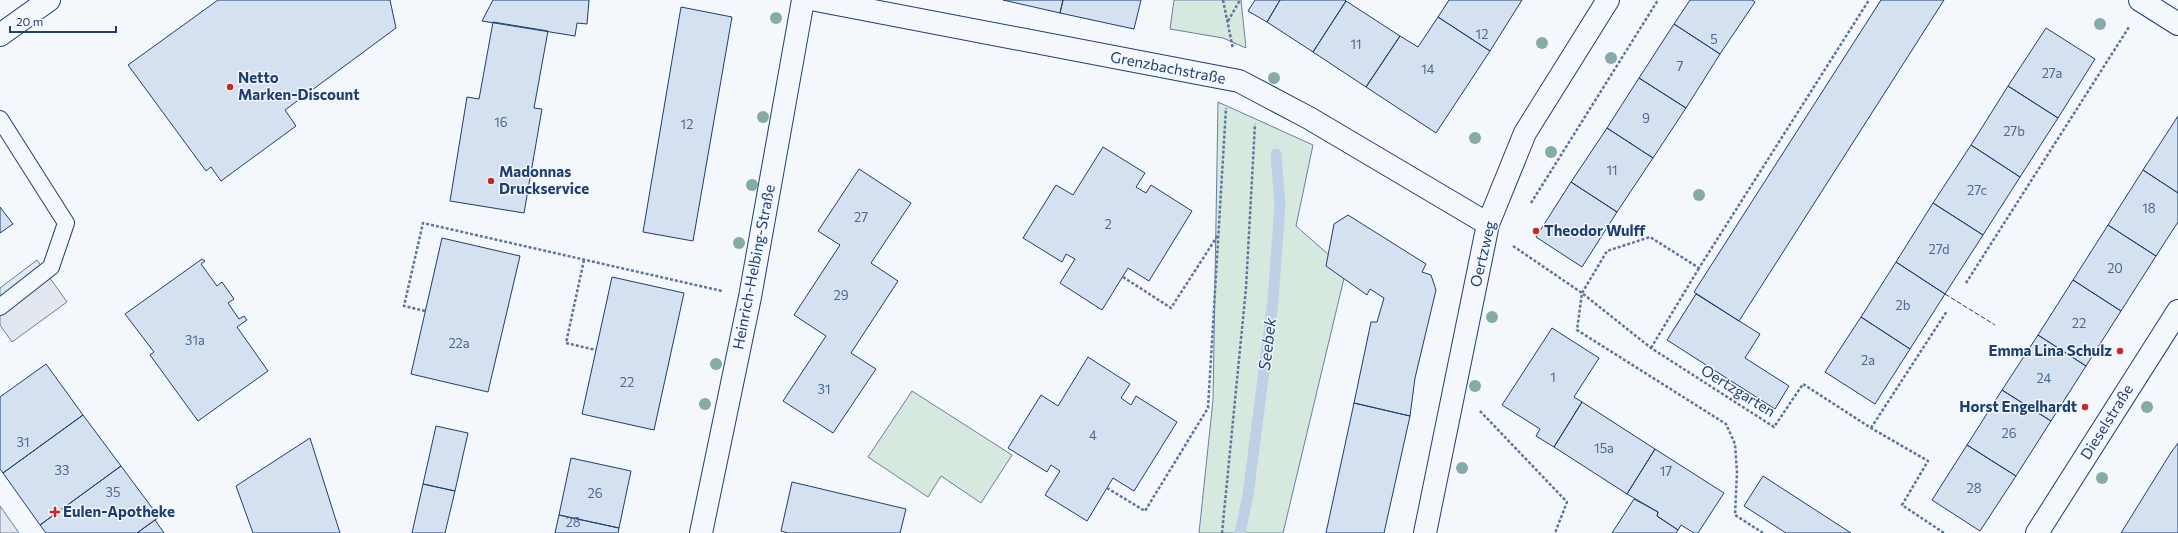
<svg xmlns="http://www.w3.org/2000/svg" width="2178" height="533" viewBox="0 0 2178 533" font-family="Commissioner,sans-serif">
<rect width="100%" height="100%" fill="#f4f7fb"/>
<path fill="#d7e8df" stroke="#687fa3" d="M1174,0H1241L1246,48L1223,38L1170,29Z
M1218,102L1313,145L1296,226L1346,270L1283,533H1199L1213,400Z
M912,391L1012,455L981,503L941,476L928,497L868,457Z"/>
<path fill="#e3e8f0" stroke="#687fa3" d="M37,260L67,302L12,342L0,325V288Z
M0,506L19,533H0Z"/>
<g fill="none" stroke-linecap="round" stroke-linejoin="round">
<path stroke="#bed0e5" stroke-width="11" d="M1240,533L1248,495L1273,301L1280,205L1276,154"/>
</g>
<path fill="#d5e0f0" stroke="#1d3f73" d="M218,0H390L396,28L285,110L296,126L221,181L211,167L206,171L128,65Z
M493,0H589L587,24L577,23L575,36L482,21Z
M1003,0H1063L1060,13Z
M1063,0H1141L1134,29L1060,13Z
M1255,0H1280L1267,22L1248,11Z
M1280,0H1345L1346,1L1313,52L1267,22Z
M1449,0H1522L1490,51L1438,17Z
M1690,0H1752L1755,2L1720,54L1674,24Z
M1881,0H1944L1739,321L1694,292Z
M1346,1L1400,36L1366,87L1313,52Z
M681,7L732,17L693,241L643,232Z
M1438,17L1490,51L1436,133L1366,87L1400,36L1418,47Z
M493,22L548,31L534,108L542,109L524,213L450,201L467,97L479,99Z
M1674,24L1720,54L1686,108L1639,78Z
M2046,28L2095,59L2058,118L2008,86Z
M1639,78L1686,108L1653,158L1607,128Z
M2008,86L2058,118L2020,177L1971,145Z
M2178,116V193L2143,170Z
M1607,128L1653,158L1617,212L1571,182Z
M1971,145L2020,177L1983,235L1933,203Z
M1103,147L1145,173L1136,187L1146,193L1151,185L1192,211L1149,281L1128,268L1102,310L1060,283L1075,259L1066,254L1062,262L1023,238L1056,185L1073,195Z
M859,169L911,203L871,263L898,281L851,353L876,369L833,433L783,401L826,336L794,315L840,245L818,231Z
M2143,170L2178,193V222L2156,256L2108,225Z
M1571,182L1617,212L1582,267L1536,237Z
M1933,203L1983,235L1945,294L1896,262Z
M0,207L13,224L0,233Z
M1348,215L1426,264L1422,272L1431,275L1436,290L1415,378L1410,416L1354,403L1371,322H1377L1384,298L1370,289L1367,295L1326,266L1334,224Z
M2108,225L2156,256L2121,311L2073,280Z
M442,238L520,256L488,392L411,374Z
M202,259L205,261L201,264L217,286L222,282L234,299L228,303L239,319L244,316L247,320L237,327L268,371L198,421L150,355L154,352L125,314Z
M1896,262L1945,294L1910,349L1861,317Z
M612,277L684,293L654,430L582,414Z
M2073,280L2121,311L2086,366L2038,335Z
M1696,294L1760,334L1745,358L1789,386L1775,409L1667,340Z
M1861,317L1910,349L1875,404L1825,372Z
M1552,328L1599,358L1574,397L1582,402L1554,447L1536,436L1540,429L1502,405Z
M2038,335L2086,366L2051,421L2002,390Z
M1088,357L1130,384L1121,398L1131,405L1136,396L1177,422L1134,491L1113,478L1087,521L1045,495L1060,471L1051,465L1047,472L1008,448L1041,395L1058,406Z
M46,364L83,415L3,473L0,469V397Z
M2002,390L2051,421L2016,476L1967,445Z
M1582,402L1655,449L1627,494L1554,447Z
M1354,403L1410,416L1384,533H1326Z
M83,415L121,466L40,525L3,473Z
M436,426L468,433L455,491L423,484Z
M310,438L340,533H253L236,486Z
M2178,443V533H2121L2170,454Z
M1967,445L2016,476L1980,531L1932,500Z
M1655,449L1724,493L1698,533H1694L1681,525L1678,530L1657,516L1658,512L1627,494Z
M571,458L631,471L619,528L559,515Z
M121,466L159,517L137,533H46L40,525Z
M1763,476L1851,533H1786L1744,506Z
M792,482L906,509L900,533H788L781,531Z
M423,484L455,491L445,533H412Z
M1634,499L1658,512L1657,516L1678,530L1676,533H1612Z
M559,515L619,528L618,533H555Z
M155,520L164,533H137Z"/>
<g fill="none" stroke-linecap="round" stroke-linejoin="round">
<defs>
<path id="lane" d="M0,119L66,223L51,267L0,307"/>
<path id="street" d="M816,0L1239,81L1309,118L1488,224
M2140,0L2178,24
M701,533L750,297L803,0
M1425,533L1488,224L1525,133L1608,0
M2037,533L2178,311"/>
<path id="secondary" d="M0,35L49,0"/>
</defs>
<use href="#lane" stroke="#1d3f73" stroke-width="18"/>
<use href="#street" stroke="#1d3f73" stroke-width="24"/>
<use href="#secondary" stroke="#1d3f73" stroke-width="24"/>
<path stroke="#5e769c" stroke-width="2.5" stroke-dasharray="3 2" stroke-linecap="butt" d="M1223,0L1233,49
M1228,21L1240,0
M1531,203L1658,0
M1513,246L1582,293L1651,348L1774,427L1803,384L1871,428L1928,461L1902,505L1944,533
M584,260L566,343L596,350
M1123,277L1171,308L1218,235
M1966,283L2129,27
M425,311L404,306L423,223L722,291
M1651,348L1699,268
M1480,411L1567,502L1555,533
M1871,428L1947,311
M1107,488L1145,511L1208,408L1226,108
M1222,533L1246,288L1255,124
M1763,533L1735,515L1737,472L1735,444L1726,424L1577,330L1582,293L1607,251L1650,237L1699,268L1869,0"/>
<use href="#lane" stroke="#f4f7fb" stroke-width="16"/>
<use href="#street" stroke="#f4f7fb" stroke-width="22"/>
<use href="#secondary" stroke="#f4f7fb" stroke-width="22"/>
<path stroke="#1d3f73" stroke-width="1" stroke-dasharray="5 2" stroke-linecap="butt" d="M1945,294L1995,325"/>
</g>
<g fill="#86aba6">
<circle cx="776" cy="18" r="6"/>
<circle cx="2100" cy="24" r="6"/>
<circle cx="1542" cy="43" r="6"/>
<circle cx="1611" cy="58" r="6"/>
<circle cx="1274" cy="78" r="6"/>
<circle cx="763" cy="117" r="6"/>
<circle cx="1475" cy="138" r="6"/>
<circle cx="1551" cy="152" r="6"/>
<circle cx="752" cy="185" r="6"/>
<circle cx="1699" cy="195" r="6"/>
<circle cx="739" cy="243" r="6"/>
<circle cx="1492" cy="317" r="6"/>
<circle cx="716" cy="364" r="6"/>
<circle cx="1475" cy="386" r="6"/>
<circle cx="705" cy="404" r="6"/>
<circle cx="2147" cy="407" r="6"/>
<circle cx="1462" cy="468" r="6"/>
<circle cx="2102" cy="478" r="6"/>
</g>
<g fill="#c62828" stroke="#f4f7fb" stroke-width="1.5">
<circle cx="230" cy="87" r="4"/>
<circle cx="491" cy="181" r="4"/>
<circle cx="1536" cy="231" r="4"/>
<circle cx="2120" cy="351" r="4"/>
<circle cx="2085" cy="407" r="4"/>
<path d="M53 506h4v4h4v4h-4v4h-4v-4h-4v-4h4z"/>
</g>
<g text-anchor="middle" stroke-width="3" stroke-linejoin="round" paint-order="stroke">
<g font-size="13" fill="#4b6792">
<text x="1482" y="39">12</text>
<text x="1714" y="44">5</text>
<text x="1356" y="49">11</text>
<text x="1680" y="71">7</text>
<text x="1428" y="74">14</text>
<text x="2052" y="78">27a</text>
<text x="1646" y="123">9</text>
<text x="501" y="127">16</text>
<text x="687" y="129">12</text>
<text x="2014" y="136">27b</text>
<text x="1612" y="175">11</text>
<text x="1977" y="195">27c</text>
<text x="2149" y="213">18</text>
<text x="861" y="222">27</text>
<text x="1108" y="229">2</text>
<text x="1939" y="254">27d</text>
<text x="2115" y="273">20</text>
<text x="841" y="300">29</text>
<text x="1903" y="310">2b</text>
<text x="2079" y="328">22</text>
<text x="195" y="345">31a</text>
<text x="459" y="348">22a</text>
<text x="1868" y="365">2a</text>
<text x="1553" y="382">1</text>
<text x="2044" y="383">24</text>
<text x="627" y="387">22</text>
<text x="824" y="394">31</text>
<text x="2009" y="438">26</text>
<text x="1093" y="440">4</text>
<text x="23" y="447">31</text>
<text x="1604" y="453">15a</text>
<text x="62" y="475">33</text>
<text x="1666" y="476">17</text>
<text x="1974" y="493">28</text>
<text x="113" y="497">35</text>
<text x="595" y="498">26</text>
<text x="573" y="527">28</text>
</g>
<g font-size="15" fill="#1d3f73" stroke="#f4f7fb">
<text transform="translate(1168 68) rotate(11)" y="5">Grenzbachstraße</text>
<text transform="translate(1483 254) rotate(-77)" y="5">Oertzweg</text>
<text transform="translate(754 267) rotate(-79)" y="5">Heinrich-Helbing-Straße</text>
<text transform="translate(1738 391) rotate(32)" y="5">Oertzgarten</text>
<text transform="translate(2107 422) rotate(-58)" y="5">Dieselstraße</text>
</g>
<g font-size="15" font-weight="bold" fill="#1d3f73" stroke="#f4f7fb" text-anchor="start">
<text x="238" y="83">Netto<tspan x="238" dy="17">Marken-Discount</tspan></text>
<text x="499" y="177">Madonnas<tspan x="499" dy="17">Druckservice</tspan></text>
<text x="1544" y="236">Theodor Wulff</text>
<text x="2112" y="356" text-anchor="end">Emma Lina Schulz</text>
<text x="2077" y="412" text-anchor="end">Horst Engelhardt</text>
<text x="63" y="517">Eulen-Apotheke</text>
</g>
<g font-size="16" font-style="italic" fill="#1d3f73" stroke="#f4f7fb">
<text transform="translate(1267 344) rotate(-83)" y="6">Seebek</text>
</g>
</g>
<path d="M10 26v6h106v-6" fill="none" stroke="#1d3f73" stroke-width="2"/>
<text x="16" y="26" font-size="12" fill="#1d3f73" stroke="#f4f7fb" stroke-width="3" paint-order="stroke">20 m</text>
</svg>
